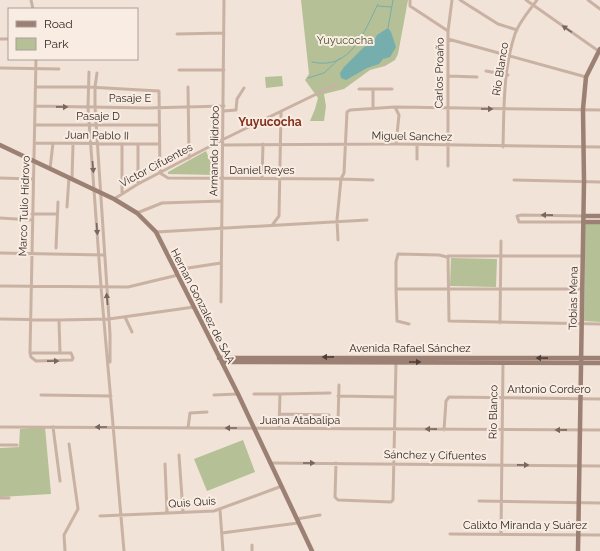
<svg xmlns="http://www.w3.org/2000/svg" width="600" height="551" viewBox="0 0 600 551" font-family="Raleway,sans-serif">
<rect width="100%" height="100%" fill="#f1e3d7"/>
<path fill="#b5c097" d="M301,0H408L398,54L395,60L385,66L370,70L344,89L324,94L326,106L324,121H310L315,109L318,98L305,80L309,74Z
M282,76L283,86L266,88L265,77Z
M206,151L216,175L168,174V172Z
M585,224H600V322L584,321Z
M451,258L497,259L496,287L450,286Z
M45,427L51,494L0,497V448L19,447L20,429Z
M243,440L255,472L207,491L194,459Z"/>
<path fill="#75aead" d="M388,28L391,32L396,47L390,57L383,59L379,64L367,68L346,80L341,78L340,73L344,67L364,47L373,43L377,35Z"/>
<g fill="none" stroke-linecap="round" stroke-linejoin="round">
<path stroke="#75aead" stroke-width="1" d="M378,6L391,7
M388,28L393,0
M312,62C351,71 364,32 378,4
M308,78L324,73L340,58"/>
<path stroke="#c9b2a3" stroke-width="3" d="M31,0L33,9
M410,0V6L448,31
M460,0L498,24L517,30
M526,0L600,52
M588,0L600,9
M177,34L224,33
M0,39H9
M448,39L586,77
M0,68L59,69
M179,70H224
M486,71L508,75
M89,72L88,107L101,287L124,551
M97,73L95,87V107L110,334V362
M448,76L477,77
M36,87H88L159,91L160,173L168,178L341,179L344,173L347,112L350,110L395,107L399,115L396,144
M188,87L189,158
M359,89H392
M36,106L147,108L224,106
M396,107L600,110
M373,108V89
M224,111L236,110L237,99L244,88
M36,125H159
M35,143L159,144
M138,144V184
M224,145L396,144L600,147
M417,145V159
M503,147C504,110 503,69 515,34C519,22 530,10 537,0
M448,166V31L452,0
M50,169L53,143
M0,178L32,179
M72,179L73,144
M262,179L263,144
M514,180L600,182
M122,194V144
M114,199L138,184L224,139L337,84
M67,207L69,177
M137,213L162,203L222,201
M32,214H57
M583,216L522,215L517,216L519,222H583
M0,218L32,220
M273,224L279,216L281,112
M156,232L367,220
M338,240L337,220L341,179L373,180
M56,248L58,202
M0,253L104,255
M582,256H448L449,321L600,324
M447,257L439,255L398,254L396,262V289H582
M175,270L221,263
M0,286L128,287L178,275
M396,289L397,321L409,324
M221,302L224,0
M125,317L132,332
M0,319L59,320L60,353
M59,320L109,319L194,307
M500,323L501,241
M30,353H71L73,358L72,360L36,361L31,357L30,353L36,59
M254,394H280
M41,395L111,396
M214,395L238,394
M338,396L395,397
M280,414L329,415
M338,422L339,385
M0,427L600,430
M53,427L60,481
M188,428L190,413L207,412
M279,428L280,394L330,393
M444,430L446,401L449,397L600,399
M0,445H17
M179,455L183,512
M270,463L600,466
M336,463L335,497L338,500L391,502L393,500L396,362
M165,464L167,513
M0,498H9
M479,501L600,503
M220,510L223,551
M100,516L214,511L282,486
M297,519L320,515
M222,533L298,523
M450,534L600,535
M501,534L503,363
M65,551L64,535L78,509L69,444
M252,551V545"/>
<path stroke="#9c8074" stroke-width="4.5" d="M0,145L114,199L137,213L156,232L238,394L312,551
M583,216H600
M583,222H600
M219,358H600
M222,362L600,363
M578,551L584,181L583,109L586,77L600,49"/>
</g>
<defs><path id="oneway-solid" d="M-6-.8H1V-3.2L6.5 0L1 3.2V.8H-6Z"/></defs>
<g fill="#77675e">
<use href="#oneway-solid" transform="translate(567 29) rotate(-145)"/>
<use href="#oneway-solid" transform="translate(62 107) rotate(1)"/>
<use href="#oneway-solid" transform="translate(487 109)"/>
<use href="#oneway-solid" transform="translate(93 167) rotate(85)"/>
<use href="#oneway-solid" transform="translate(547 215) rotate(-179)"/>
<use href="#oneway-solid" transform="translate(97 229) rotate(86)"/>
<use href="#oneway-solid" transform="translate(107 299) rotate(-95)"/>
<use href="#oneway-solid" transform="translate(53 361) rotate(-1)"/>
<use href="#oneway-solid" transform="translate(101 427) rotate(180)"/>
<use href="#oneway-solid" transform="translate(231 428) rotate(-180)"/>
<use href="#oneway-solid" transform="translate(431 429) rotate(-179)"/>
<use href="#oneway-solid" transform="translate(561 430) rotate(179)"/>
<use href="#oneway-solid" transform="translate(309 463)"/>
<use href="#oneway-solid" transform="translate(523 465) rotate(1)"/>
</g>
<g fill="#4e3f39">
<use href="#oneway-solid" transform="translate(328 357) rotate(179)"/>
<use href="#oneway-solid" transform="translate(542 358) rotate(-179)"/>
<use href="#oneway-solid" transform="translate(415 362)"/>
</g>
<g text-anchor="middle" stroke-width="4" stroke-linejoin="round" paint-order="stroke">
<g font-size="11" fill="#465229" stroke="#f9ede3">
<text x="345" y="44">Yuyucocha</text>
</g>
<g font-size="11" fill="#342925" stroke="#f9ede3">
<text transform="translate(500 69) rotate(-81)" y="4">Río Blanco</text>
<text transform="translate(439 73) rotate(-89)" y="4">Carlos Proaño</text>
<text x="130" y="102">Pasaje E</text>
<text x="98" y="120">Pasaje D</text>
<text transform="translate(97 135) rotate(1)" y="4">Juan Pablo II</text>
<text transform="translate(412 136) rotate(1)" y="4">Miguel Sanchez</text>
<text transform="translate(214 151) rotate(-89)" y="4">Armando Hidrobo</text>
<text transform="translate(156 165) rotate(-28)" y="4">Victor Cifuentes</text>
<text x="262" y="174">Daniel Reyes</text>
<text transform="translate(24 206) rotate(-88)" y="4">Marco Tulio Hidrovo</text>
<text transform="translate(573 298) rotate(-89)" y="4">Tobias Mena</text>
<text transform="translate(203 306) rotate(63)" y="4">Hernan Gonzalez de SAA</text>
<text x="410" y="352">Avenida Rafael Sánchez</text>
<text x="549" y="393">Antonio Cordero</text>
<text transform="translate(493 412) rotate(-89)" y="4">Río Blanco</text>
<text x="300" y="424">Juana Atabalipa</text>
<text transform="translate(435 455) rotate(1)" y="4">Sánchez y Cifuentes</text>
<text transform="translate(192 502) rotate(-4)" y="4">Quis Quis</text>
<text x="525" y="529">Calixto Miranda y Suárez</text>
</g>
<g font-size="12" font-weight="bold" fill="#842f1d" stroke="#f9ede3">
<text x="270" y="126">Yuyucocha</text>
</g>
</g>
<rect x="8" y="8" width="130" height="52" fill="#f9ede3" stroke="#aa9f97"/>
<rect x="16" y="21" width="20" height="6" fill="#9c8074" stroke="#aa9f97"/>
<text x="44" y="28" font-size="12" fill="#342925">Road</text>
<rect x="16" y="38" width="20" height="12" fill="#b5c097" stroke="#aa9f97"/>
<text x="44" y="48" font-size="12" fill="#342925">Park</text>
</svg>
